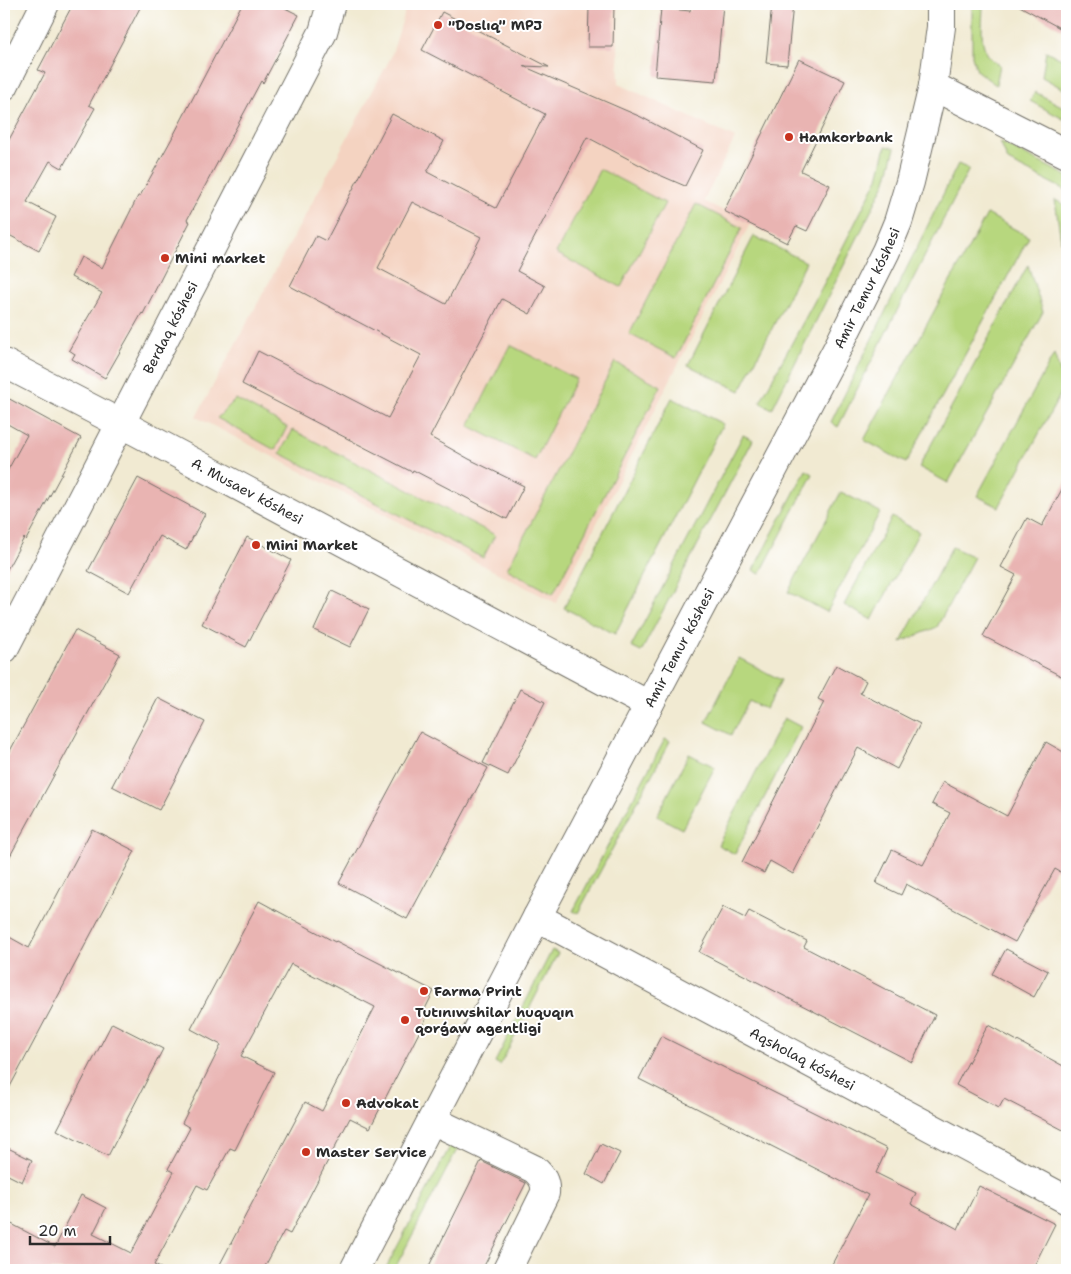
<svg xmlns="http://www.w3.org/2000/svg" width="1071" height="1274" viewBox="0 0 1071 1274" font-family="'Shantell Sans',sans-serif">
<rect width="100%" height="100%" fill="#fff"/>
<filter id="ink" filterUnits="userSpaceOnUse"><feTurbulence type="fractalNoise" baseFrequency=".02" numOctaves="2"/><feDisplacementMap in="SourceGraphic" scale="10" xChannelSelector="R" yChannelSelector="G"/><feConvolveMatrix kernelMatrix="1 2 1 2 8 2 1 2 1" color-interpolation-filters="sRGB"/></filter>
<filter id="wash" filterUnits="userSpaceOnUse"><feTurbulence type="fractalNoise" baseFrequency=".0096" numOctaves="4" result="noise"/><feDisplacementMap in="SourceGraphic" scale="20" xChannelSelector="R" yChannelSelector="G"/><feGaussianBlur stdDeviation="1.12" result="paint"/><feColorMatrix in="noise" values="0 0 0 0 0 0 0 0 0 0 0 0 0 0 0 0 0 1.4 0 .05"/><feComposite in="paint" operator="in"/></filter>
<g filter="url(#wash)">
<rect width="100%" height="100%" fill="#f1ead2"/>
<path fill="#f4d3c1" d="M404,4H617L619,84L735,138L704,201L750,224L556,603L196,417L391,57L404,15Z"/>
<path fill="#b7d77e" stroke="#718154" d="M972,4H983C983,27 976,53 1000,65L996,85L977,71L972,56Z
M1046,51L1067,62V91L1042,77Z
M1035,92L1067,109V121L1030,101Z
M1000,142L1067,176V191L1008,161Z
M886,146L895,148L886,181L772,409L760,402L828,276L878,178Z
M958,164L969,169L838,427L831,422Z
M600,169L665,203L621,287L556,253Z
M1055,200L1067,206V244L1061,241Z
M696,204L742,228L676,358L629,334Z
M987,214L1029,237L906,463L864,440Z
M754,236L806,262L740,391L688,365Z
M1028,265L1043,312L948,483L919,467Z
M510,345L576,379L535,460L469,426Z
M1054,354L1065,386L999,507L977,496Z
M615,362L661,386L553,594L507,569Z
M672,398L723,424L615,634L564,608Z
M236,399L287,427L275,450L217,418Z
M293,430L495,535L483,558L280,453Z
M743,435L753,440L641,652L631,647Z
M806,470L813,474L760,574L753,570Z
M841,492L880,512L827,612L788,592Z
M892,517L919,532L872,620L844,605Z
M952,547L974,557L937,627L901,642Z
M739,658L781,680L766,709L749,701L731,735L706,722Z
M784,718L801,727L735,854L718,845Z
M665,739L670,741L578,913L573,911Z
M689,754L715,767L682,829L657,816Z
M552,950L558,953L500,1065L495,1062Z
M454,1139L461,1142L394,1270H385Z"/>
<g id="blocks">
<path fill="#e9b4b2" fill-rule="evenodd" d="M73,4H142L89,105L95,108L62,168L50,161L27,202L56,217L39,251L9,235L4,245V149L45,73L38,70Z
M242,4H277L299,15L263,83L261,81L197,201L187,220L190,222L143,314L142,313L105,378L72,359L75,354L69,350L102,293L71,277L81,257L102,268L138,196H140L171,140Z
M691,4H723L716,81L655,76L661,8L690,11Z
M772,4H793L787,65L766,63Z
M1016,4H1067V32Z
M589,6H614L613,47H588Z
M442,12L549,67L523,66L641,117L703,150L685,186L655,173L587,137L517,271L545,286L530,314L502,299L430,437L469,459L524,486L507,519L413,470L412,472L242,384L258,351L388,418L421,355L290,286L316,236L326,241L392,114L444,141L427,172L496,208L545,114L422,50ZM412,202L481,237L446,304L378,268Z
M799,59L845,81L801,171L830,185L807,231L796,226L787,243L724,211Z
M4,396L81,438L26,540L24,538L4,575V477L27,435L4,422Z
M138,478L205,514L186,550L160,536L129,593L88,571Z
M1067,480V679L983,636L1016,575L1001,567L1027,518L1042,526Z
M247,537L291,560L246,647L202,624Z
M332,591L369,609L350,647L314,630Z
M75,630L120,654L4,867V762Z
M836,665L866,681L860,693L920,724L897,769L858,748L793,874L770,861L764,873L742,862L824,702L818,699Z
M520,689L545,702L508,775L483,763Z
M158,698L205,722L159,810L112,786Z
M420,732L488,768L407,919L339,883Z
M1046,742L1067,754V876L1055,869L1015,942L906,884L901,895L876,883L892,850L923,865L950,813L932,804L943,782L1007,816Z
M92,829L135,851L4,1098V934L29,948Z
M259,901L335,942L336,941L434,991L423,1013L428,1015L370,1128L350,1118L290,1234L284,1231L263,1270H217L305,1102L322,1111L375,1007L291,964L241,1056L274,1072L235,1150L230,1148L207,1190L197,1185L154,1265L165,1270H4V1220L55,1247L81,1195L106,1208L93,1234L131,1253L174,1172L168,1169L190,1128L182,1123L221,1045L191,1029Z
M723,907L745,918L749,911L807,941L804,947L935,1015L912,1062L699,952Z
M1006,949L1048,971L1034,997L992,974Z
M112,1023L163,1049L108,1156L57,1130Z
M988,1025L1067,1068V1132L1004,1099L999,1108L956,1085Z
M661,1036L887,1149L876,1173L916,1193L911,1204L958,1229L979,1186L1055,1224L1032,1270H829L868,1195L639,1079Z
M601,1144L620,1153L604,1184L586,1174Z
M4,1146L32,1160L22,1182L4,1173Z
M481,1161L526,1183L482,1270H427Z"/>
</g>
</g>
<g filter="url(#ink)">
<use href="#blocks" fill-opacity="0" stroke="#706e65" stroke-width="1"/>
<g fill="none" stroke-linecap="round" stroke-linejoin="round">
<defs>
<g id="minor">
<path d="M4,86L45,4"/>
<path d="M933,86L1067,154"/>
<path id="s1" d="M4,363L135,431L649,705"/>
<path id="s2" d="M4,649L323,32L331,4"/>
<path id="s3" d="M537,917L1067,1200"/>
<path d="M432,1120L534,1169C542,1176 546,1182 545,1193L507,1270"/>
</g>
<g id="major">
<path id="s4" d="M354,1270L537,917L837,349L886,251L898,222L910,182L933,86L941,27V4"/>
</g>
</defs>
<use href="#minor" stroke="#706e65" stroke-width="30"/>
<use href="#major" stroke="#706e65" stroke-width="30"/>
<use href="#minor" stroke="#fff" stroke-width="28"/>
<use href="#major" stroke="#fff" stroke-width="28"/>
</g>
</g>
<g fill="#c8321e" stroke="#fff" stroke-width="2">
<circle cx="438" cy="25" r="5"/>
<circle cx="789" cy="137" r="5"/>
<circle cx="165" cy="258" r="5"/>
<circle cx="256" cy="545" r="5"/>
<circle cx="424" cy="991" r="5"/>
<circle cx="405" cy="1020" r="5"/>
<circle cx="346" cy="1103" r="5"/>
<circle cx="306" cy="1152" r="5"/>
</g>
<g text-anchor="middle" stroke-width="4" stroke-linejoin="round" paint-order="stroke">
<g font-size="14" font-weight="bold" fill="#2b2b2b" stroke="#fff" text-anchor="start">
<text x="448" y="30">"Doslıq" MPJ</text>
<text x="799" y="142">Hamkorbank</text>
<text x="175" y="263">Mini market</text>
<text x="266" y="550">Mini Market</text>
<text x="434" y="996">Farma Print</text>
<text x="415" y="1017">Tutınıwshilar huquqın<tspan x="415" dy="16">qorǵaw agentligi</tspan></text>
<text x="356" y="1108">Advokat</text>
<text x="316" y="1157">Master Service</text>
</g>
<g font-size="14" fill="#2b2b2b" stroke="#fff">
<text dy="5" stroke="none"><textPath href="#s4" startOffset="1108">Amir Temur kóshesi</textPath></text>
<text dy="5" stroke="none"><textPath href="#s2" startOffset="362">Berdaq kóshesi</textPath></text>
<text dy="5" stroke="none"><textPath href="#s1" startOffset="275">A. Musaev kóshesi</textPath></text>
<text dy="5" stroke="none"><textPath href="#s4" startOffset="702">Amir Temur kóshesi</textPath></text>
<text dy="5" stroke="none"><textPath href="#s3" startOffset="301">Aqsholaq kóshesi</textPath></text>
</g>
</g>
<rect width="1071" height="1274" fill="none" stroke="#fff" stroke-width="20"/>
<path d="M30 1236v8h80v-8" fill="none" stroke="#2b2b2b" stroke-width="2.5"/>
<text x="38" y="1236" font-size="15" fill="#2b2b2b" stroke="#ffffff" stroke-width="4" paint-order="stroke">20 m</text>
</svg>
